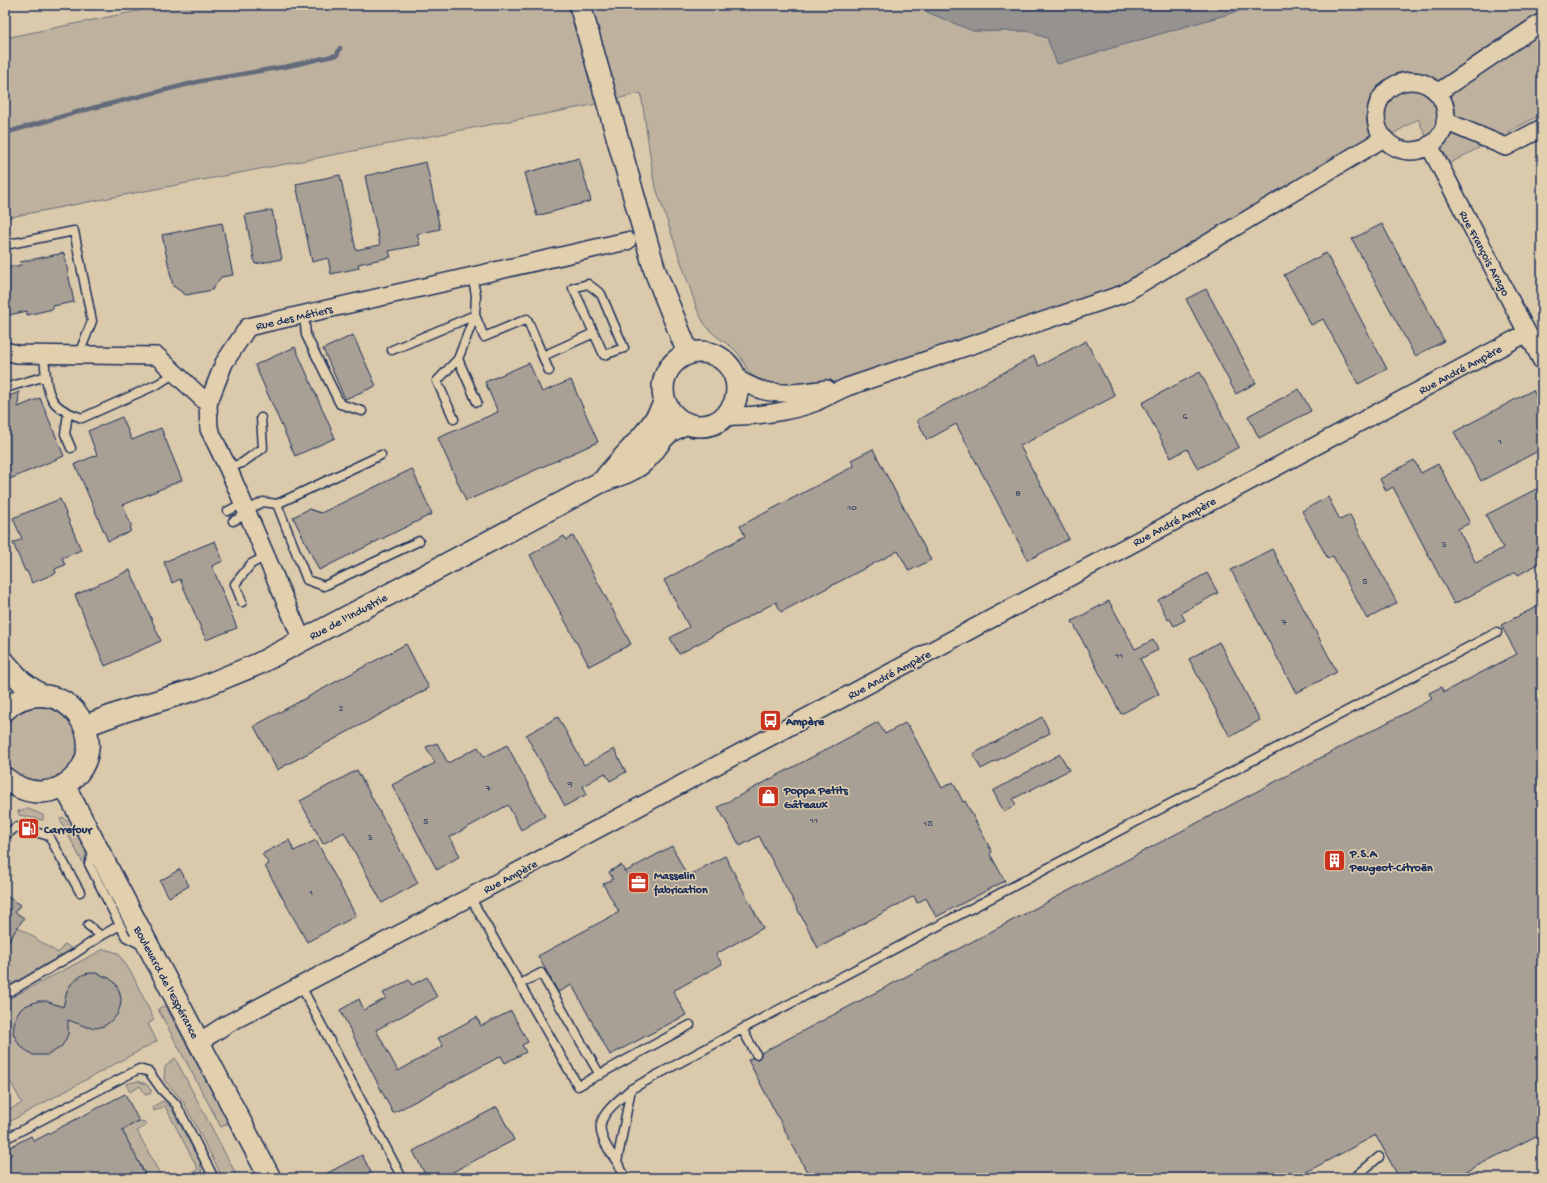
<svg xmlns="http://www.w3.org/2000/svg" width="1547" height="1183" viewBox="0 0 1547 1183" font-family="'Gochi Hand',sans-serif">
<rect width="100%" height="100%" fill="#dac9aa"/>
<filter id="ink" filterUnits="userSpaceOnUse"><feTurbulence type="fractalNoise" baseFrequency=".025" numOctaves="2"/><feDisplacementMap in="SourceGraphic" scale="8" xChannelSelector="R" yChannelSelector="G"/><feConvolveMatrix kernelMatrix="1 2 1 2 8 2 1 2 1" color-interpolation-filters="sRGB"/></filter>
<g filter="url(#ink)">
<path fill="#beb29e" stroke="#6c707e" d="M167,5H922L927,12L973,31H1027L1047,38L1057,64L1259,5H1542V114L1441,168L1418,119L1123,294L846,389C827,387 768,386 754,377C745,370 743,357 734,349C726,342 715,337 708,328C703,323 700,315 697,309L654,182L641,93L587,106L5,218V38Z
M2 745a38 38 0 1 1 76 0a38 38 0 1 1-76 0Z
M28,809L43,815V820L19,815L18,811Z
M63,817L73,828L86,850L84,865L60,819Z
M18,927L58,953L65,944L72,949L5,988V946Z
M104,949L118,953L132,974L154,1020L148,1024L157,1041L5,1124V1112L22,1103L5,1072V1001Z
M165,1005L229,1123L221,1127L158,1009Z
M175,1058L238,1178H223L183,1101L164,1080L165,1067Z
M138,1081L146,1084L151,1090V1093L146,1095L140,1086L130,1092L126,1084Z
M163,1101L171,1108L200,1162L202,1174L194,1178L189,1177L188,1175L198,1169L165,1106L154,1111L152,1107Z
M139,1121L145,1122L147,1125L137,1131L162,1178H147L122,1130Z"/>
<path fill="#95928f" stroke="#646a7b" d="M922,5H1259L1057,64L1047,38L1027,31H973L927,12Z"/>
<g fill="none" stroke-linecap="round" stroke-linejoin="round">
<path stroke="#646a7b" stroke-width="4.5" d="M5,133L81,111L201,81L289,66L337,55L340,48"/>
</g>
<path fill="#a8a095" stroke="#1b2f5e" d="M579,158L591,201L537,216L525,173Z
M426,162L440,229L417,234L420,245L389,251L391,257L358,264L359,268L331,274L328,258L312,262L296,184L340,175L356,250L380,245L365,176Z
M272,210L282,259L255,264L245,215Z
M222,223L233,275L221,277L212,290L186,295L173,286L162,235Z
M1382,224L1444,341L1415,356L1352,239Z
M64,253L74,302L53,306V309L27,315V311L9,315L5,298V268L21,265L20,262Z
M1326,253L1387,369L1358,384L1323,319L1311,325L1284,275Z
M1206,289L1256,383L1236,394L1186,299Z
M353,335L376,386L345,399L323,349Z
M1086,341L1115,396L1020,446L1069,539L1028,560L956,424L927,440L917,420L1034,356L1039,366Z
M295,347L335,438L295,456L255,365Z
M529,363L542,392L571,380L598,442L466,501L438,438L498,412L485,382Z
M1200,372L1239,447L1198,469L1187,449L1171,458L1142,403Z
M1299,389L1311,411L1259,438L1248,416Z
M1533,390L1542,408V449L1481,481L1454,432Z
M19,392L18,407L40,398L64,456L5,481V398Z
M122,417L132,440L161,428L182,480L123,505L131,525L130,532L108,541L75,464L97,455L88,431Z
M873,449L931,560L909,571L898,551L781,612L776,602L679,654L670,638L689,627L664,580L745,536L740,526L854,466L851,460Z
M1414,460L1421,473L1438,464L1470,523L1458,529L1476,563L1503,548L1486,515L1542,486V562L1518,575L1516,572L1454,604L1393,487L1386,491L1380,479Z
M412,469L432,514L319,570L293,517L309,509L321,513Z
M1328,497L1340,520L1350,515L1397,603L1367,619L1333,556L1328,559L1302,511Z
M60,499L81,550L62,558L65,565L55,569L56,573L32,583L27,571H25L13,543L22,539L13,518Z
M564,536L566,540L573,536L631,644L589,666L530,555Z
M215,541L223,561L212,566L237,628L206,640L180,579L172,583L164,562Z
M1272,549L1337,672L1296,693L1231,570Z
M130,570L161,641L105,666L75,595Z
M1207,573L1218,593L1181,613L1185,620L1174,626L1170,619L1168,620L1158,600Z
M1109,601L1135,649L1153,640L1158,650L1140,659L1159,694L1121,714L1072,621Z
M1542,604V1133L1465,1172L1468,1178H1399L1376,1135L1295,1178H810L748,1060L752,1058L758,1059L761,1056V1053L1432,699L1429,693L1441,687L1444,692L1517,654L1501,625Z
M1219,642L1260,720L1230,737L1189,659Z
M406,644L429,688L277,770L254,726Z
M558,717L584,765L614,749L626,772L610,781L605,773L583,786L587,794L565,806L526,735Z
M1042,717L1050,733L981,769L973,754Z
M878,722L885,734L905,723L907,726L908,725L942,788L953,782L963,802L965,801L992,852L990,854L1005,881L936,917L926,898L917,903L914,896L818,948L759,836L740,846L718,807Z
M437,743L448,763L478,747L484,757L507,745L545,816L521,830L508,805L450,837L460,856L437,870L392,785L435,763L426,747Z
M1060,754L1069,770L1013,799L1016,805L1004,812L993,791Z
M357,770L418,883L382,903L344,832L323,844L300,801Z
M23,820L37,825V827L31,828L30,831L31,836L34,837L33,839L19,835L20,833L25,832L26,829V826L23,823Z
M289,840L294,851L316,840L356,916L307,942L265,866L269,864L262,854Z
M672,846L687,876L725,856L763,928L716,954L722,964L673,991L686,1015L610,1055L572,985L558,992L538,956L619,912L603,884L613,879L609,872L621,865L625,872Z
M180,869L189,886L169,897L160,881Z
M5,895L20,905L15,912L24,918L5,946Z
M89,973H96L109,978L115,983L119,990L121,999L120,1007L117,1015L111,1021L104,1026L96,1028L87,1027L68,1020V1034L65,1041L61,1047L48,1055H33L20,1046L13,1033L15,1018L19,1011L25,1006L38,1001H46L63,1007L67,991L71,984L82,975Z
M427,977L437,997L376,1030L398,1071L443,1046L438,1038L477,1017L481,1026L511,1011L528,1042L522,1045L526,1052L505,1063L501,1056L393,1113L340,1010L359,999L364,1010L386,998L383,993L409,980L412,985Z
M125,1094L139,1121L122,1130L147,1178H5V1158L12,1154L8,1148L31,1136L34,1141Z
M497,1107L514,1140L441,1178H427L413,1151Z
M362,1155L374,1178H318Z"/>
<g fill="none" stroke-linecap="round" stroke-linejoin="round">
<defs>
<path id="service" d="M5,245L74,231L92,321L79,354
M472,276L476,295L475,315L458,359L477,402
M304,315L306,335L340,404L362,411
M392,350L475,315L484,337L527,319L549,371
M43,354C45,362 45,369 46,376C48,403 58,410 82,418L158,384L175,373
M543,356L594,333L573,288L588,284L601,294L624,348L604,355L594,333
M5,388L46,376
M68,413L65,434L71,448
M454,419L437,381L458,359
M381,455L277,504L307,580L324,586L419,541
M228,468L242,463L263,448L261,418
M228,511L243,503
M246,511L263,502L277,504
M233,521L248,514
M242,602L235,584L251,564L266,556
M35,832L49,836L80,892
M5,836L16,827L21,828
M95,849L89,864L126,937L142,945
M470,897L578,1086L690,1025
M88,925L101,936L120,925
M520,984L541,973L600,1075
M301,986L402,1178
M11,991L74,954L101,936
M742,1029L1497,632
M5,1139L139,1069L149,1072L162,1090L176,1104L214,1178
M617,1162C589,1124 599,1117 631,1089
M626,1178L617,1162L631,1089L742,1029L756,1054
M1354,1178L1379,1157"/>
<path id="minor" d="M1376 116a35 35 0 1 1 70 0a35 35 0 1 1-70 0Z
M1437,93L1542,22
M1445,121L1506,147L1542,128
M1429,145L1542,361
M5,351L17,354L157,356L208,404
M735,378C743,382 752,387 761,390C782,396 805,392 827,389
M724,416C751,417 791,412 816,402C826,397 836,392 847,387L1123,294L1384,138
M302,640L228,468L209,429L208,404L224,363L248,327L627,241
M199,1042L227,1024L470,897L1527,333"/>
<path id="tertiary" d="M580,5L655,271L688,353
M663 389a37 37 0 1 1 74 0a37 37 0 1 1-74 0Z
M606,477C626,452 652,432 665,401
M5,663L22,682L41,695
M5,710C16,699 31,694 47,696C59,698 70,705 77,714C114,761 52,819 5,778
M84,726L125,711L197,689L258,664L601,482C615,476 632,472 643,462C653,454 658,442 667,434C673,429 679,427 686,423
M64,785L270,1178"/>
</defs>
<use href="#service" stroke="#1b2f5e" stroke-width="11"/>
<use href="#minor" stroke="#1b2f5e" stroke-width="20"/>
<use href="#tertiary" stroke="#1b2f5e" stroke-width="24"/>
<use href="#service" stroke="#e2cfad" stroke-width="8"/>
<use href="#minor" stroke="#e2cfad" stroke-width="17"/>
<use href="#tertiary" stroke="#e2cfad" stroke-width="21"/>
</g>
</g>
<defs>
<symbol id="bus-square" viewBox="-11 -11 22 22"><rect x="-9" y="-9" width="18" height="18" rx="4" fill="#c8321e" stroke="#e2cfad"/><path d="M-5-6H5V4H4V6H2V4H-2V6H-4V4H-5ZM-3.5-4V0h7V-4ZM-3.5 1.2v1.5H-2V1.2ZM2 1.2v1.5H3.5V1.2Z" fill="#fff"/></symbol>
<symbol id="shop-square" viewBox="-11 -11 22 22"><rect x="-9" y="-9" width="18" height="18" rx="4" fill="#c8321e" stroke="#e2cfad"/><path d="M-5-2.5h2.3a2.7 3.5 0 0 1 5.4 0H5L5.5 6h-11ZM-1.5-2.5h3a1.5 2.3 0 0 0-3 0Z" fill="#fff"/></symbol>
<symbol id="fuel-square" viewBox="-11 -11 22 22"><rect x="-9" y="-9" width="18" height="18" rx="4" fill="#c8321e" stroke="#e2cfad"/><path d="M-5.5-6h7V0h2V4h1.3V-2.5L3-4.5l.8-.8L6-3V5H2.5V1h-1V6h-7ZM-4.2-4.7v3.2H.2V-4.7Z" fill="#fff"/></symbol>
<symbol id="building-square" viewBox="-11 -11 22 22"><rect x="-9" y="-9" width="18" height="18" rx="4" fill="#c8321e" stroke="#e2cfad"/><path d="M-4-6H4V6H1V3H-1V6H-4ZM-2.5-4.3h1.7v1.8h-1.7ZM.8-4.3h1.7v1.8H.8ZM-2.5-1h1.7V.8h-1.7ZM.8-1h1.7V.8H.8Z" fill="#fff"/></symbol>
<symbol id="office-square" viewBox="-11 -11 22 22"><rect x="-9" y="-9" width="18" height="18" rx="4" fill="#c8321e" stroke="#e2cfad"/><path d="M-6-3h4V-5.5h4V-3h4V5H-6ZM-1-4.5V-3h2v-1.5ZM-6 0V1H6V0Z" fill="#fff"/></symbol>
</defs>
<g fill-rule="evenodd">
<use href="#bus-square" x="758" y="708" width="25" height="25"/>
<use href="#shop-square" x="756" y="784" width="25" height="25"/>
<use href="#fuel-square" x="16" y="816" width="25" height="25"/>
<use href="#building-square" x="1322" y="848" width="25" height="25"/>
<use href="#office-square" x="626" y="870" width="25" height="25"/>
</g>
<g text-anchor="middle" stroke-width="3" stroke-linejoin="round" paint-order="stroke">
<g font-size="10" fill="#3e4b6c">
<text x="1185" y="419">6</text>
<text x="1500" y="444">1</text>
<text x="1018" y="496">8</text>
<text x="852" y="510">10</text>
<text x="1444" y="547">3</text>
<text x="1365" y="584">5</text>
<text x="1284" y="625">7</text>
<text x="1119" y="658">11</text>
<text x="341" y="711">2</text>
<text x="570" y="787">9</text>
<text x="488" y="791">7</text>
<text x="814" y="823">11</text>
<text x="426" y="824">5</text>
<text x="928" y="826">15</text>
<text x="370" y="840">3</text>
<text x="311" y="895">1</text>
</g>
<g font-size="12" fill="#1b2f5e" stroke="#e2cfad">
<text transform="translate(1485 253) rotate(62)" y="4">Rue François Arago</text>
<text transform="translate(294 317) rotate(-13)" y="4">Rue des Métiers</text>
<text transform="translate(1460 369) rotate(-28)" y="4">Rue André Ampère</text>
<text transform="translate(1174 521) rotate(-28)" y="4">Rue André Ampère</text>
<text transform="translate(348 616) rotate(-28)" y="4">Rue de l'Industrie</text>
<text transform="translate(889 674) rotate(-28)" y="4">Rue André Ampère</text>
<text transform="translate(510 876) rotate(-28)" y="4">Rue Ampère</text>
<text transform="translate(167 982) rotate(62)" y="4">Boulevard de l'Espérance</text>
</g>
<g font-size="12" font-weight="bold" fill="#1b2f5e" stroke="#e2cfad" text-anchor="start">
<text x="786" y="725">Ampère</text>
<text x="784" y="794">Poppa Petits<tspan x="784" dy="14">Gâteaux</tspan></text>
<text x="44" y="833">Carrefour</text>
<text x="1350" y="857">P.S.A<tspan x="1350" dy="14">Peugeot-Citroën</tspan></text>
<text x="654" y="879">Masselin<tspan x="654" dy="14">fabrication</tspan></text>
</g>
</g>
<rect width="1547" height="1183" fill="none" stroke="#e2cfad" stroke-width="20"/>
<rect x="10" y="10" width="1527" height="1163" fill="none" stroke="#1b2f5e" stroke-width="1.5" filter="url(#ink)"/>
</svg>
